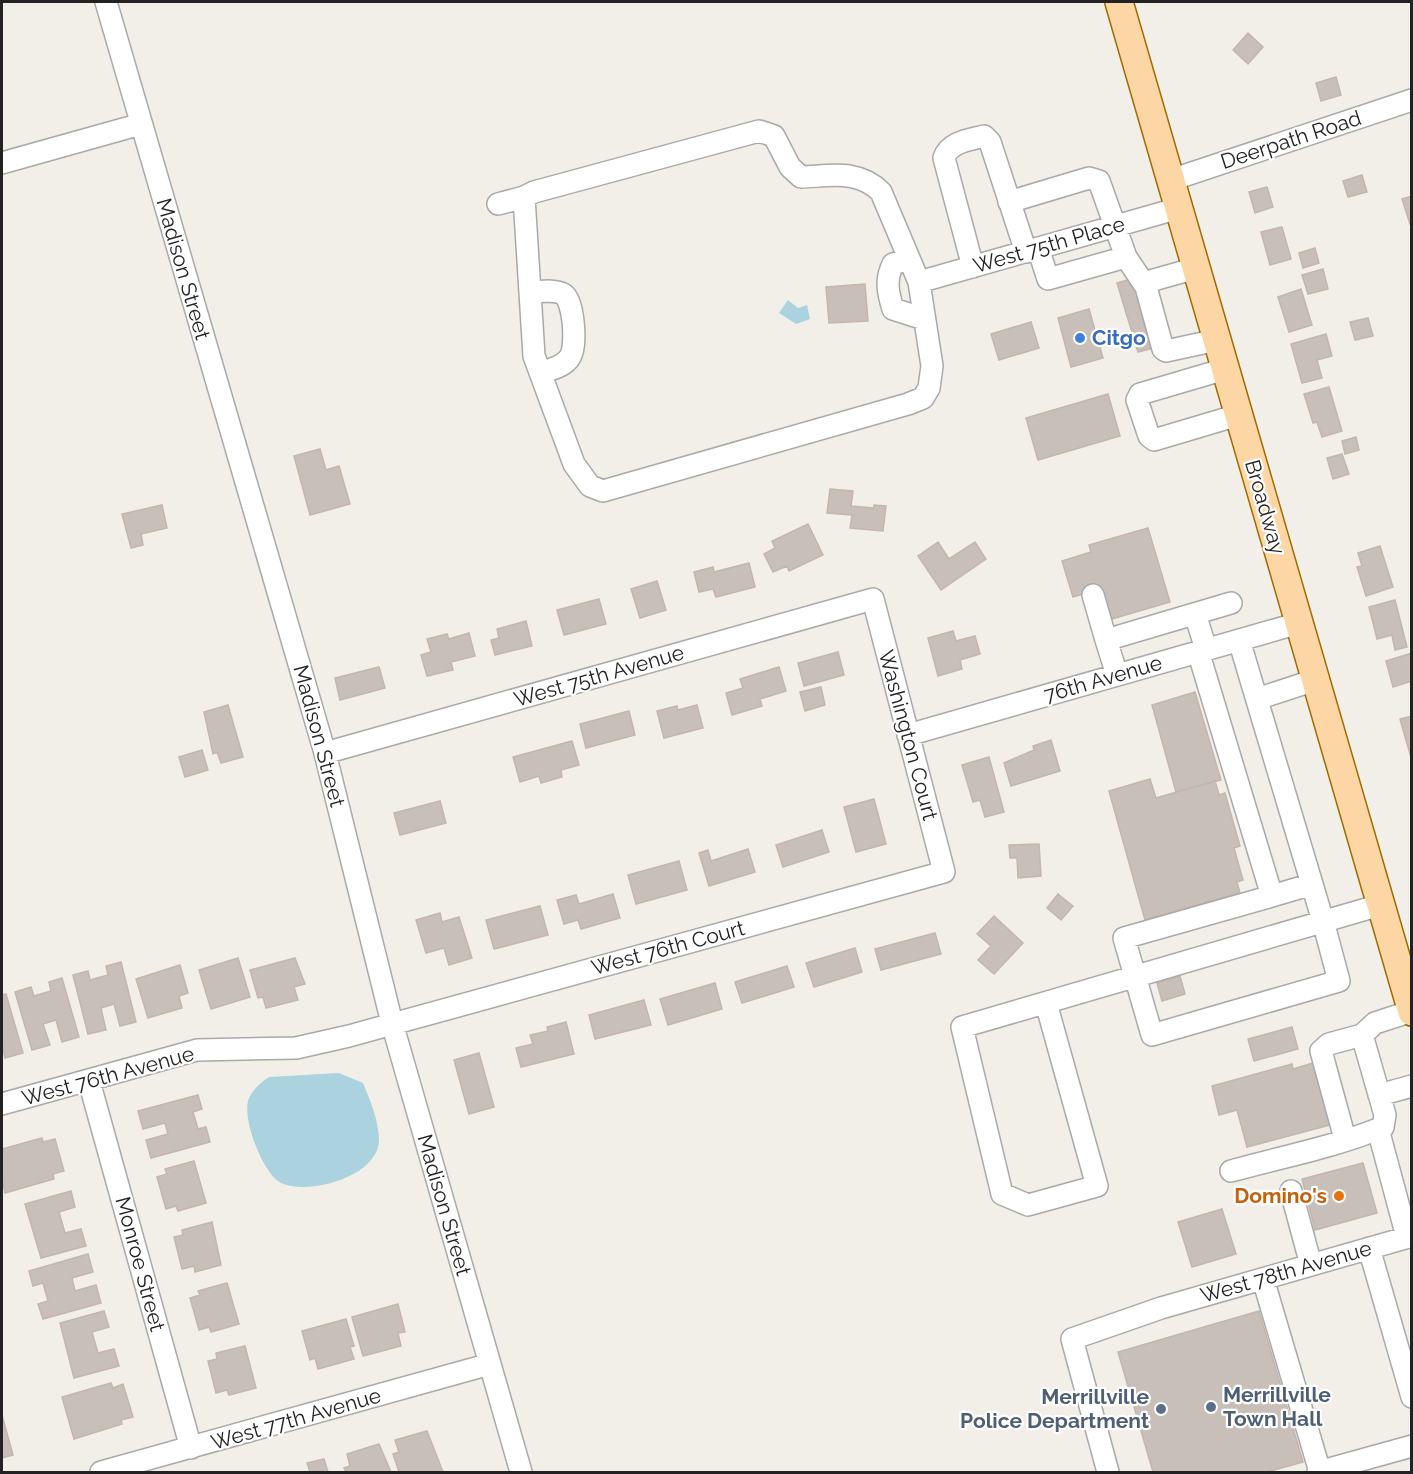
<svg xmlns="http://www.w3.org/2000/svg" width="1413" height="1474" viewBox="0 0 1413 1474" font-family="Raleway,sans-serif">
<rect width="100%" height="100%" fill="#f2efe9"/>
<path fill="#aad3df" d="M788,300L798,308L807,305L810,319L796,324L779,313Z
M339,1073L363,1083C370,1100 379,1121 379,1140C379,1176 309,1196 281,1183C263,1174 243,1121 248,1101C251,1091 261,1082 269,1077Z"/>
<path fill="#c7bfb8" stroke="#c4b6ab" stroke-width="1.5" d="M1248,33L1263,47L1248,64L1233,50Z
M1336,77L1341,95L1321,101L1316,83Z
M1362,175L1367,192L1348,197L1343,181Z
M1267,187L1273,207L1255,213L1249,192Z
M1412,196V224H1410L1402,199Z
M1282,227L1291,259L1270,265L1261,232Z
M1315,248L1319,263L1303,268L1299,253Z
M1323,269L1328,289L1308,294L1302,275Z
M1134,278L1154,348L1138,352L1117,283Z
M865,284L868,321L829,323L826,287Z
M1301,289L1312,325L1289,332L1278,297Z
M1089,309L1103,358L1071,367L1058,318Z
M1368,318L1373,336L1355,340L1350,322Z
M1031,322L1039,348L999,360L991,334Z
M1326,334L1332,356L1317,360L1322,378L1302,383L1291,344Z
M1329,387L1342,431L1322,437L1317,422L1313,423L1304,394Z
M1108,394L1120,436L1038,460L1026,418Z
M1356,437L1359,450L1345,454L1342,441Z
M320,449L326,470L339,466L350,504L310,515L294,456Z
M1342,454L1349,474L1333,479L1327,458Z
M830,489L853,491L851,506L874,508V505L886,506L883,531L850,528L852,515L827,513Z
M162,505L167,528L141,534L143,545L131,548L122,514Z
M808,524L823,555L789,571L787,566L773,572L764,554L775,548L772,541Z
M1148,528L1170,602L1112,619L1102,588L1073,597L1062,561L1091,552L1089,545Z
M938,542L949,559L975,542L986,559L941,590L918,556Z
M1380,546L1393,587L1366,596L1357,567L1362,566L1358,553Z
M749,563L755,587L716,597L713,589L699,592L694,572L713,567L714,572Z
M657,581L666,610L640,618L631,589Z
M599,599L606,624L564,635L557,610Z
M1395,600L1407,647L1395,650L1392,635L1377,639L1369,607Z
M526,621L532,646L495,655L491,640L499,638L497,629Z
M953,631L956,641L975,636L980,654L960,660L962,669L938,676L928,638Z
M469,633L475,656L451,662L453,670L427,676L421,655L431,652L427,639L447,634L449,639Z
M838,652L844,675L804,686L798,663Z
M1412,653V681L1393,687L1386,661Z
M379,667L385,688L340,700L335,678Z
M779,667L786,691L760,699L762,706L732,715L726,693L743,688L740,679Z
M821,687L825,705L805,711L800,692Z
M1195,692L1221,780L1176,792L1152,705Z
M228,705L243,757L221,763L217,752L213,754L204,712Z
M697,705L703,728L664,738L657,711L677,706L678,710Z
M629,711L635,735L586,748L580,724Z
M1412,716V761L1400,719Z
M1051,740L1060,771L1011,786L1004,763L1034,750L1033,746Z
M572,741L579,765L561,770L562,777L541,783L539,776L520,782L513,757Z
M202,750L208,770L185,777L179,757Z
M989,757L1004,812L985,817L980,800L973,802L962,765Z
M1150,779L1156,798L1215,781L1219,795L1225,793L1240,846L1234,848L1243,880L1237,882L1240,893L1145,920L1109,791Z
M874,799L886,844L856,852L844,807Z
M440,801L446,823L400,835L394,813Z
M822,830L829,852L783,867L776,845Z
M1039,844L1041,876L1018,878L1017,858H1010L1009,845Z
M748,849L755,872L709,886L699,853L708,850L711,861Z
M679,861L687,890L636,904L628,875Z
M613,894L620,918L581,929L578,920L564,924L557,900L576,895L579,904Z
M1058,894L1073,906L1061,920L1047,908Z
M540,906L548,935L494,949L486,920Z
M440,913L442,922L459,917L472,958L449,965L444,948L426,953L416,920Z
M994,916L1023,943L994,974L978,960L991,946L977,934Z
M935,933L941,954L881,970L875,949Z
M855,948L862,972L814,987L806,963Z
M238,958L250,997L211,1009L199,970Z
M295,958L305,984L294,987L298,1000L266,1008L263,997L258,998L250,970Z
M121,962L136,1022L120,1026L114,1004L101,1008L106,1030L88,1034L73,975L88,971L90,980L108,975L106,966Z
M180,965L188,993L179,996L182,1008L148,1018L136,979Z
M787,966L794,987L742,1003L735,982Z
M1180,976L1185,994L1162,1001L1157,983Z
M62,978L79,1037L62,1042L56,1020L43,1024L50,1045L32,1050L15,992L31,987L34,996L51,991L49,982Z
M715,983L722,1009L668,1025L660,999Z
M6,994L23,1053L5,1058L2,1045V995Z
M644,1000L651,1025L595,1039L589,1015Z
M566,1022L574,1054L521,1067L516,1048L533,1044L530,1035L548,1031L547,1027Z
M1292,1027L1298,1049L1254,1061L1248,1039Z
M479,1053L494,1107L469,1114L454,1060Z
M1313,1063L1330,1125L1247,1147L1237,1110L1219,1115L1212,1086L1292,1064L1293,1069Z
M198,1095L202,1109L193,1112L198,1129L206,1127L210,1142L151,1158L146,1140L168,1134L165,1123L143,1129L138,1111Z
M42,1138L43,1142L55,1139L64,1171L53,1174L54,1179L5,1193L2,1178V1149Z
M194,1161L206,1203L178,1211L176,1206L166,1209L157,1177L167,1174L165,1169Z
M1363,1163L1377,1213L1315,1230L1302,1179Z
M71,1191L75,1207L59,1212L65,1233L81,1229L86,1246L41,1258L25,1204Z
M1222,1209L1236,1254L1192,1267L1178,1222Z
M212,1222L221,1265L195,1272L194,1266L182,1269L174,1237L183,1235L182,1230Z
M88,1254L93,1272L72,1278L75,1291L96,1285L101,1303L43,1319L38,1304L48,1301L43,1283L33,1286L29,1271Z
M227,1283L239,1324L211,1332L209,1327L199,1330L190,1298L200,1295L198,1291Z
M398,1304L405,1332L398,1333L401,1346L363,1356L352,1317Z
M104,1311L109,1327L92,1332L98,1353L114,1349L119,1366L74,1378L60,1323Z
M1259,1311L1303,1462L1267,1472H1153L1118,1352Z
M346,1319L354,1346L350,1347L354,1359L318,1369L315,1358L310,1360L302,1331Z
M245,1346L256,1388L229,1395L227,1390L216,1393L208,1361L217,1359L216,1353Z
M111,1383L113,1388L123,1384L133,1417L121,1420L122,1424L74,1439L62,1397Z
M2,1415L13,1455L2,1458Z
M427,1431L443,1472H399L393,1454L399,1452L395,1440Z
M379,1444L391,1472H346L344,1468L350,1466L347,1454Z
M324,1459L328,1472H310L307,1463Z"/>
<g fill="none" stroke-linecap="round" stroke-linejoin="round">
<defs>
<path id="minor" d="M106,2L325,753L392,1023L521,1472
M759,131L774,136L790,167L801,177C830,176 859,169 881,192L919,282L932,366L929,388L923,398L908,404L603,491L590,486L574,464L534,356L524,197L534,192Z
M2,163L141,124
M1171,180L1412,100
M1009,202L1089,178L1099,181L1126,257L1146,287L1163,349L1166,351L1217,340
M498,204L524,197
M1038,248L1048,279L1126,257
M909,259L893,264C885,280 888,293 893,309L924,319
M973,267L944,158C949,142 969,140 984,136L990,142L1026,252
M919,282L1179,208
M1143,283L1196,268
M530,292C539,292 554,289 563,294C574,300 577,346 570,357C564,367 551,369 541,373
M1225,369L1140,394L1137,400L1149,436L1154,440L1238,415
M1093,595L1106,640
M1195,614L1206,649
M1239,640L1323,921L1339,981L1152,1035L1124,938L1272,896
M1198,651L1272,896L1312,884
M1117,675L1106,640L1231,603
M1257,699L1315,680
M908,735L1299,623
M1046,1003L1097,1186L1028,1205L1002,1194L962,1027L1380,905
M1362,1035L1375,1023L1412,1011
M89,1081L191,1448
M1379,1095L1412,1086
M2,1104L197,1050L296,1048L349,1036L944,872L873,599L325,753
M1378,1129L1407,1237
M1231,1171C1281,1157 1335,1147 1383,1127L1385,1115L1362,1035L1329,1044L1321,1051L1345,1139
M1291,1191L1311,1265
M1369,1248L1412,1397
M1263,1279L1320,1472
M101,1472L490,1364
M1108,1472L1072,1339L1161,1308L1412,1236
M1318,1472L1412,1446"/>
<path id="major" d="M1119,2L1412,1012"/>
</defs>
<use href="#minor" stroke="#a9a9a9" stroke-width="24"/>
<use href="#major" stroke="#a06b00" stroke-width="30"/>
<use href="#minor" stroke="#fff" stroke-width="21"/>
<use href="#major" stroke="#fcd6a4" stroke-width="27"/>
</g>
<circle fill="#3f7fe0" stroke="#fff" stroke-width="2" cx="1080" cy="338" r="6"/>
<circle fill="#e8710a" stroke="#fff" stroke-width="2" cx="1339" cy="1196" r="6"/>
<g fill="#5c6f8a" stroke="#fff" stroke-width="2">
<circle cx="1211" cy="1407" r="6"/>
<circle cx="1161" cy="1409" r="6"/>
</g>
<g text-anchor="middle" stroke-width="4.5" stroke-linejoin="round" paint-order="stroke">
<g font-size="21" fill="#222" stroke="#fff">
<text transform="translate(1291 140) rotate(-18)" y="7">Deerpath Road</text>
<text transform="translate(1049 245) rotate(-16)" y="7">West 75th Place</text>
<text transform="translate(183 269) rotate(74)" y="7">Madison Street</text>
<text transform="translate(1265 507) rotate(74)" y="7">Broadway</text>
<text transform="translate(599 676) rotate(-16)" y="7">West 75th Avenue</text>
<text transform="translate(1103 679) rotate(-16)" y="7">76th Avenue</text>
<text transform="translate(908 735) rotate(75)" y="7">Washington Court</text>
<text transform="translate(319 736) rotate(75)" y="7">Madison Street</text>
<text transform="translate(668 948) rotate(-15)" y="7">West 76th Court</text>
<text transform="translate(108 1076) rotate(-15)" y="7">West 76th Avenue</text>
<text transform="translate(444 1205) rotate(74)" y="7">Madison Street</text>
<text transform="translate(140 1264) rotate(75)" y="7">Monroe Street</text>
<text transform="translate(1286 1272) rotate(-16)" y="7">West 78th Avenue</text>
<text transform="translate(296 1419) rotate(-16)" y="7">West 77th Avenue</text>
</g>
<g font-size="21" font-weight="bold" fill="#366cbe" stroke="#fff" text-anchor="start">
<text x="1092" y="345">Citgo</text>
</g>
<g font-size="21" font-weight="bold" fill="#c56008" stroke="#fff" text-anchor="end">
<text x="1327" y="1203">Domino's</text>
</g>
<g font-size="21" font-weight="bold" fill="#4e5e75" stroke="#fff" text-anchor="start">
<text x="1223" y="1402">Merrillville<tspan x="1223" dy="24">Town Hall</tspan></text>
<text x="1149" y="1404" text-anchor="end">Merrillville<tspan x="1149" dy="24">Police Department</tspan></text>
</g>
</g>
<rect width="1413" height="1474" fill="none" stroke="#222222" stroke-width="6"/>
</svg>
